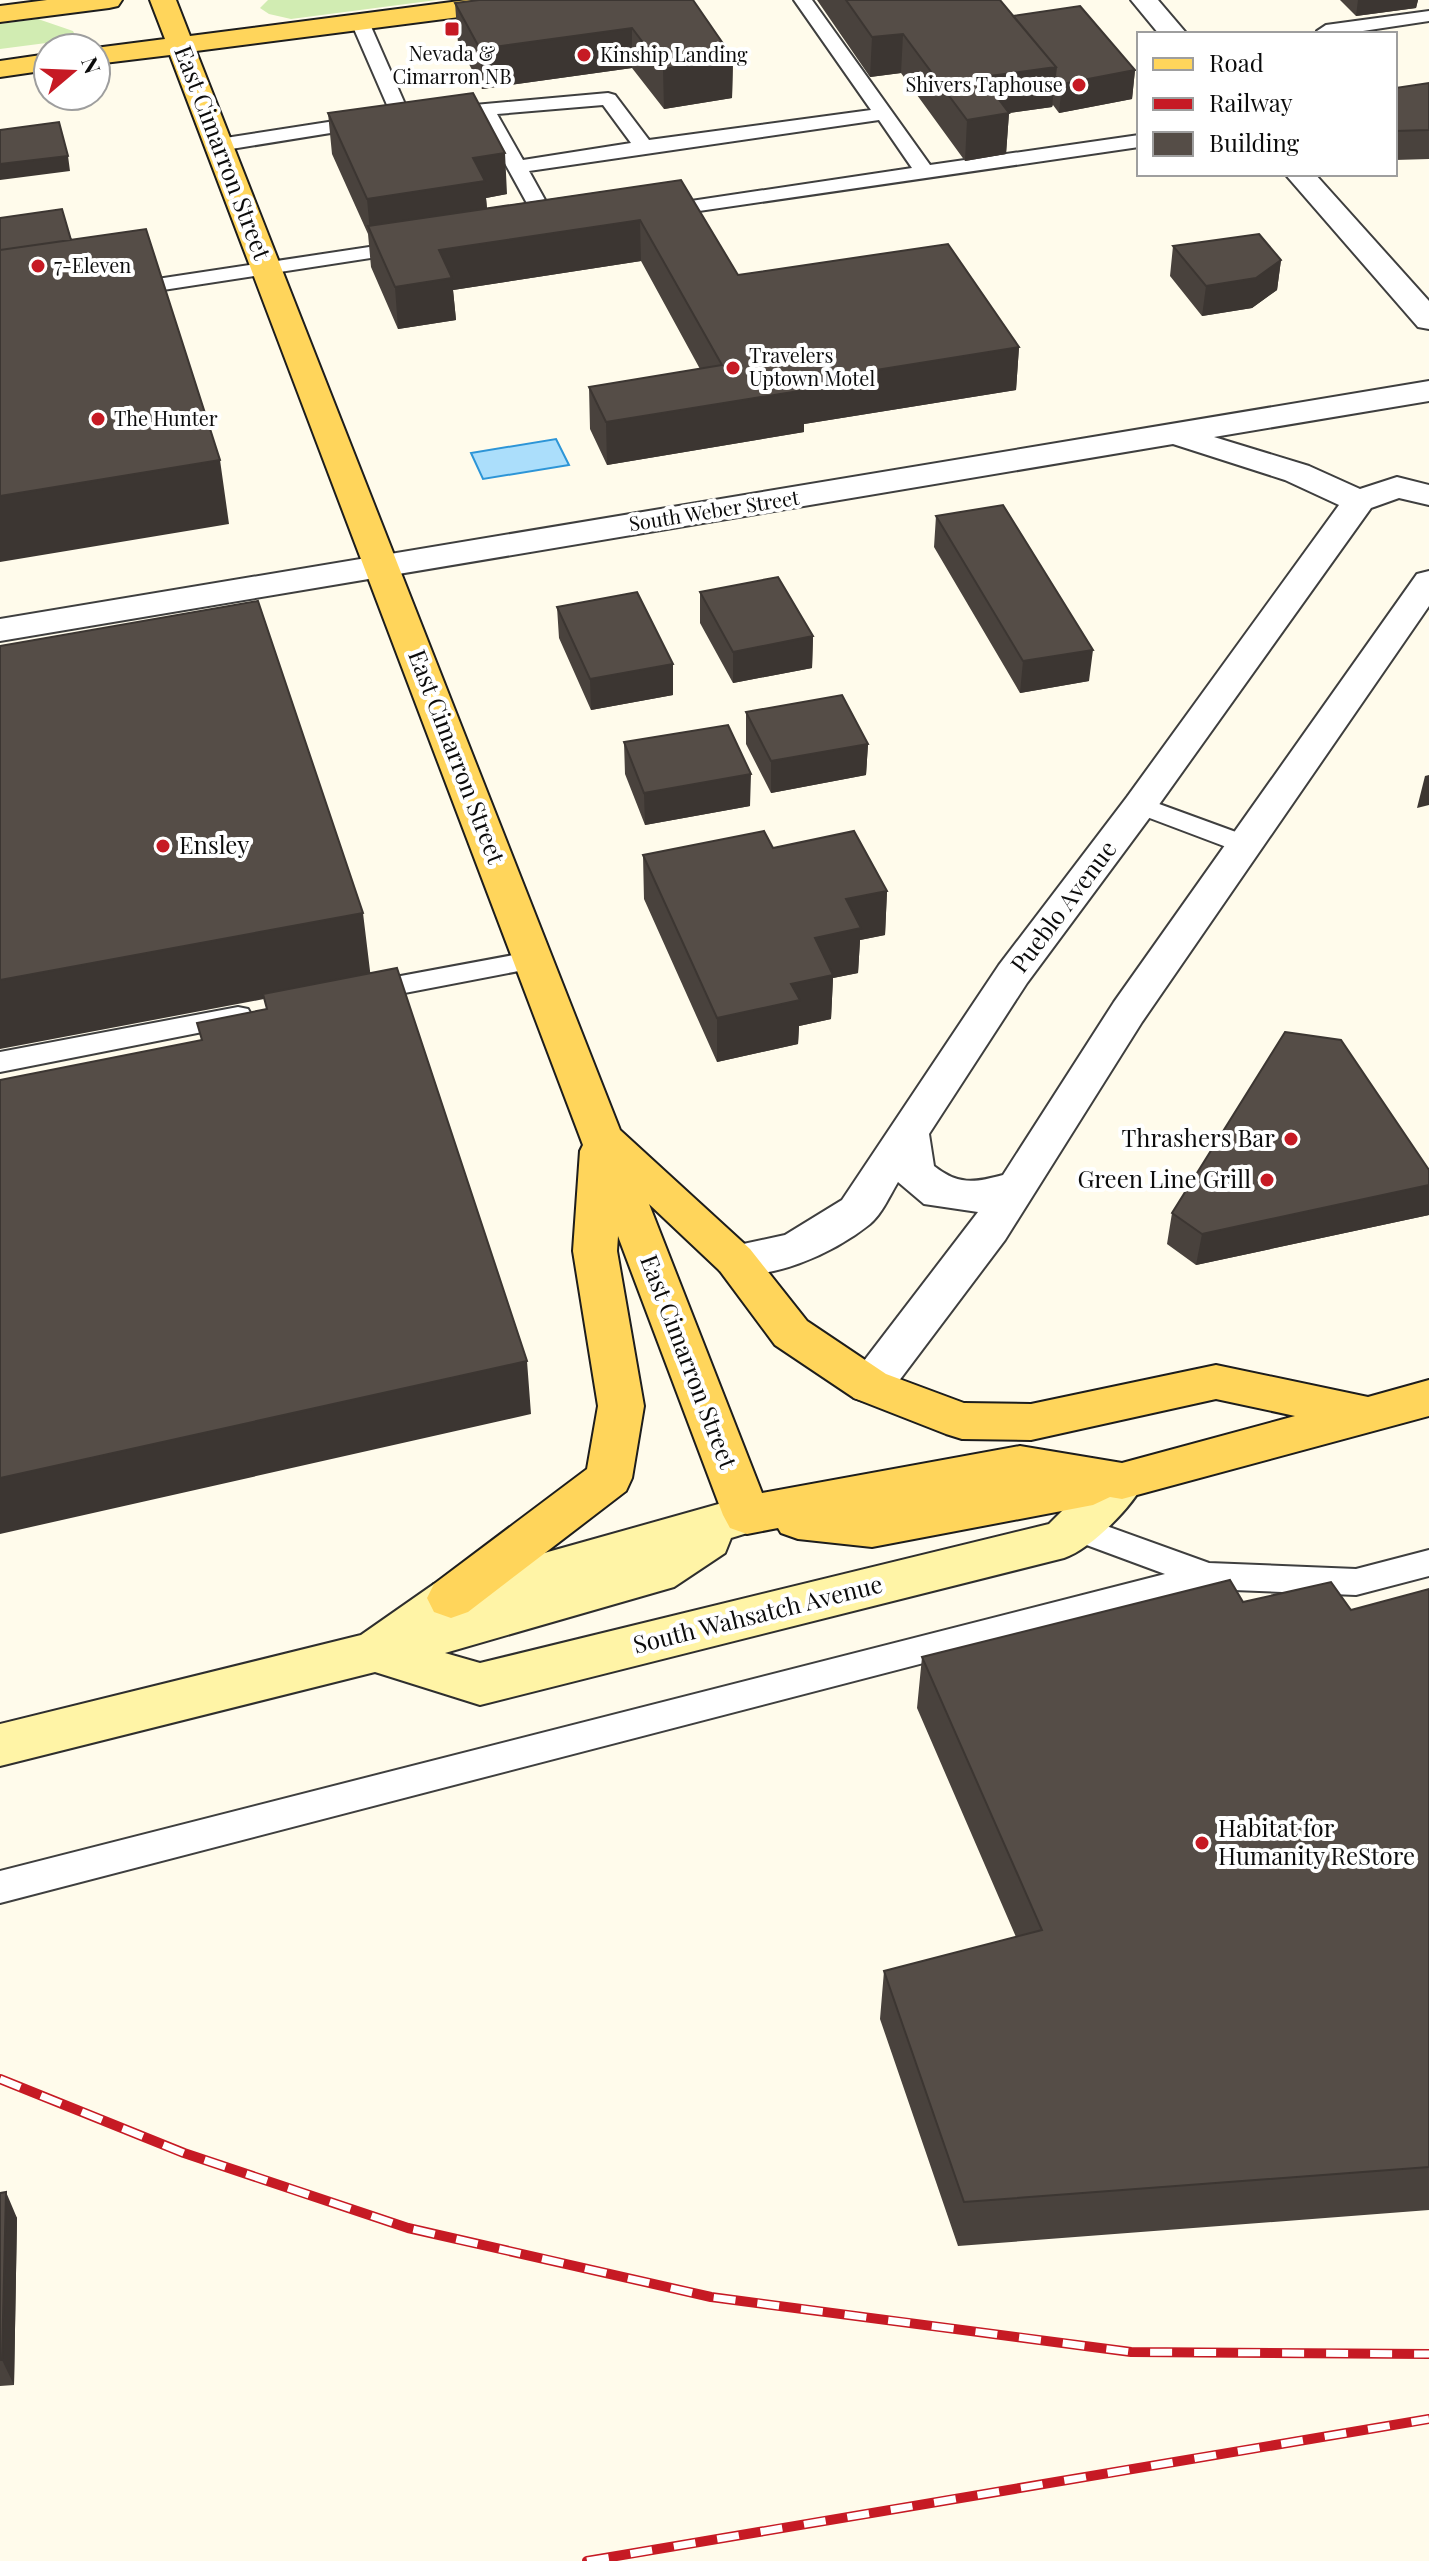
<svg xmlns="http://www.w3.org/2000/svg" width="1429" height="2561" viewBox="0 0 1429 2561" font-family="'Playfair Display',serif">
<rect width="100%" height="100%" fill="#fffbeb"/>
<path fill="#d1ecb2" d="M268,0H437L291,19L269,14L260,8Z
M38,19L73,31L77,39L0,49V24Z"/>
<path fill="#abdefb" stroke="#2d95d7" stroke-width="2" d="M556,439L569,465L483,479L471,453Z"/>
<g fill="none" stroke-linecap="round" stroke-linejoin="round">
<defs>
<path id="service" d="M794,0H812L930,165L1139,135V147L658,217L651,215L648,211L651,207L912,168L879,120L529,171L560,227L550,233L540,227L479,116L394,121L351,22L360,17L369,22L408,111L608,93L615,95L649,140L871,110ZM603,105L631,143L523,160L497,114Z
M1429,11V21L1343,34H1319L1317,31L1326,25Z
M367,116L377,122L374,126L219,151L209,145L219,139Z
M409,241L419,247L416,251L124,296L114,290L124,284Z
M1140,797L1255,839L1259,845L1255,851L1246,853L1237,851L1131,811L1127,805L1131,799Z
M535,951L545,954L549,960L545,966L363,1001L353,999L349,992L353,985L363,983Z
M238,1007L248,1009L252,1016L248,1023L0,1072V1052Z
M1076,1515L1209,1563L1356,1569L1429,1550V1576L1356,1595L1208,1589L0,1903V1871L1165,1574L1065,1537L1060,1528L1065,1519Z"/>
<path id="tertiary" d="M1131,0H1158L1187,34H1159Z
M1285,174H1315L1429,301V329L1418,327Z
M1429,381V401L1214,437L1309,466L1360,489L1397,477L1429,485V505L1399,498L1371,508L1153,813L1027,983L929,1134L934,1166C958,1185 974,1183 1003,1175L1114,1002L1417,574L1429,571V606L1142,1022L1005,1240L886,1398L870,1403L854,1398L847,1386L854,1374L978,1212L924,1204L898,1182C890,1195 882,1214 870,1224C834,1253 766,1285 720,1271L713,1260L720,1249L785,1235L842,1200L999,965L1127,797L1339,505L1285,480L1173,444L0,641V619Z"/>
<path id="secondary" d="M1122,1463L1139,1468L1145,1481C1132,1507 1091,1549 1064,1558L480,1705L375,1672L0,1766V1724L361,1635L434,1584L747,1496L764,1502L771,1515L764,1528L731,1538L725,1553L674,1587L445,1653L480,1663L1049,1524L1105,1468Z"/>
<path id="primary" d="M47,0H122L118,6L109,8L0,22V6Z
M150,0H176L190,36L467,0H542L538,6L529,8L196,51L620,1130L750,1249L807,1321L886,1374L964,1403L1031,1404L1216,1365L1368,1397L1429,1380V1416L1122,1499L1110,1497L1093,1505L872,1547L798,1539L781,1533L778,1528L747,1534L730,1528L723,1515L618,1236L617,1251L644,1406L632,1478L626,1491L468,1612L451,1618L434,1612L427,1598L434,1584L587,1469L598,1406L573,1251L580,1151L583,1145L170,55L96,64L95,48L165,39ZM649,1204L720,1271L775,1345L854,1398L946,1434L962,1439L1031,1440L1216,1399L1295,1416L1122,1463L1020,1446L762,1493Z
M48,54V70L0,77V61Z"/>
</defs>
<use href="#service" stroke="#3f3f3f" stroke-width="4"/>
<use href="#tertiary" stroke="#3f3f3f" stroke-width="4"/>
<use href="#secondary" stroke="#2e2e2e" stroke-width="4"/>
<use href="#primary" stroke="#1d1d1d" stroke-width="4"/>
<use href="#service" fill="#fff" fill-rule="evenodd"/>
<use href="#tertiary" fill="#fff" fill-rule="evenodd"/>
<use href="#secondary" fill="#fff4a6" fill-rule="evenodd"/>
<use href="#primary" fill="#ffd55b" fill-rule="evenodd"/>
<defs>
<path id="rail" d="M0,2079L184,2153L408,2228L711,2297L1131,2352L1429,2354
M587,2561L1429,2419"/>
</defs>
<use href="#rail" stroke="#c61a24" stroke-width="10"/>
<use href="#rail" stroke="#fff" stroke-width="7" stroke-dasharray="22" stroke-linecap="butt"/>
</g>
<path fill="#49423d" d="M693,0L733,58L732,98L664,109L632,68L482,89L458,43L455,3Z
M817,0H1000L1013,16L1135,70L1132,99L1059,113L1053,105L1052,107L1009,113L1006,154L965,161L901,73L870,77Z
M1340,0H1418L1416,8L1356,16Z
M1429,83V159L1395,160V88Z
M328,113L507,194L486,198L487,208L681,180L738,275L1019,347L1016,390L804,424V432L607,465L590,429L589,387L700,369L641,261L453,290L456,320L398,329L371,267L368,234L332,154Z
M1173,246L1281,260L1277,290L1252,308L1202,316L1170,276Z
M936,516L1089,681L1020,693L934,547Z
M700,592L813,636L812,668L733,683L700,623Z
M557,607L673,664V695L591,710L559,638Z
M746,712L868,744L866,775L771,793L746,744Z
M624,742L750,806L645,825L625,774Z
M773,848L887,891L885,935L860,940L858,973L833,978L831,1019L799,1026L798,1044L717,1062L644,899L643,855Z
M1429,1170V1215L1196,1265L1167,1244L1172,1213Z
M1429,1589V2210L958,2246L880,2019L884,1971L1016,1937L917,1708L922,1657L1243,1602L1351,1610Z
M0,2193L17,2218L14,2385L0,2386Z"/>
<path fill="#3c3632" d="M1358,0H1418L1416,8L1356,16Z
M632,28V68L482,89L480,49Z
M903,34L901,73L870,77L872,37Z
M733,58L732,98L664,109L663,69Z
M1056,67L1052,107L979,117L982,77Z
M1135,70L1132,99L1059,113L1062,84Z
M1009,113L1006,154L965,161L967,120Z
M505,153L507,194L486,198L488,222L370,232L367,199L473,158Z
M68,156L70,171L0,180V164Z
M640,220L641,261L453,290L456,320L398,329L395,287L439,250Z
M1281,260L1277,290L1252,308L1202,316L1206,286Z
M1019,347L1016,390L804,424V432L607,465L606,422L801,382Z
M220,460L229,524L0,562V496Z
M813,636L812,668L733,683V652Z
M1093,650L1089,681L1020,693L1023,661Z
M673,664V695L591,710L590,679Z
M868,744L866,775L771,793V761Z
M751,774L750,806L645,825L644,793Z
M1429,775V805L1417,808L1425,776Z
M887,891L885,935L860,940L858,973L833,978L831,1019L799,1026L798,1044L717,1062V1018L791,984L815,938L846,899Z
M363,913L371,979L263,994L264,999L0,1049V980Z
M1429,1185V1215L1196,1265L1202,1234Z
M527,1361L531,1414L0,1534V1478Z
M6,2192L17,2218L14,2385L2,2360Z"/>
<path fill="#554d47" stroke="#3c3632" stroke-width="2" d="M479,0H693L733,58L663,69L632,28L480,49L455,3Z
M846,0H1000L1056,67L982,77L1009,113L967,120L903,34L872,37Z
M1080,6L1135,70L1062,84L1055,76L1056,67L1013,16Z
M1429,83V130L1395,131V88Z
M473,93L505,153L473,158L485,181L367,199L328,113Z
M59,122L68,156L0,164V130Z
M681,180L738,275L948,244L1019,347L801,382L805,390L606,422L589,387L722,365L640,220L439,250L452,278L395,287L368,226Z
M62,209L71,240L0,250V218Z
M146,229L220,460L0,496V250Z
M1259,234L1281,260L1256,278L1206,286L1173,246Z
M1003,505L1093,650L1023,661L936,516Z
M778,577L813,636L733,652L700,592Z
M637,592L673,664L590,679L557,607Z
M258,601L363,913L0,980V646Z
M842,695L868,744L771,761L746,712Z
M728,725L751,774L644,793L624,742Z
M764,831L773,848L854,831L887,891L846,899L861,928L815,938L833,975L791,984L800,1000L717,1018L643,855Z
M397,968L527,1361L0,1478V1080L202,1040L197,1023L267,1009L263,994Z
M1285,1032L1341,1040L1429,1170V1185L1202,1234L1172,1213Z
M1230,1580L1243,1602L1331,1582L1351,1610L1429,1589V2167L964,2202L884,1971L1042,1930L922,1657Z
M6,2192L2,2360H0V2193Z"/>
<g fill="#c61a24" stroke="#fff" stroke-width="3">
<rect x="444" y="21" width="16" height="16" rx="4"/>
<circle cx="584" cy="55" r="8"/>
<circle cx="1079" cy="85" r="8"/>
<circle cx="38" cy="266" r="8"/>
<circle cx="733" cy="368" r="8"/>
<circle cx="98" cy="419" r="8"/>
<circle cx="163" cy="846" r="8"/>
<circle cx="1291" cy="1139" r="8"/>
<circle cx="1267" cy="1180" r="8"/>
<circle cx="1202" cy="1843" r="8"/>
</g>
<g text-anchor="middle" stroke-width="8" stroke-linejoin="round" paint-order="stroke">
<g font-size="20" fill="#0c0c0c" stroke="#fff" text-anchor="start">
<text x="452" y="61" text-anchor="middle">Nevada &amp;<tspan x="452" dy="23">Cimarron NB</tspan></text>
<text x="600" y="62">Kinship Landing</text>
<text x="1063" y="92" text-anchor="end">Shivers Taphouse</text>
<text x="54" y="273">7-Eleven</text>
<text x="749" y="363">Travelers<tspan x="749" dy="23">Uptown Motel</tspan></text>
<text x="114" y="426">The Hunter</text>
</g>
<g font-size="20" fill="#0c0c0c" stroke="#fff">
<text transform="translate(714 511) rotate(-9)" y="7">South Weber Street</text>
</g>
<g font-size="24" fill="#0c0c0c" stroke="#fff">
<text transform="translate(222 153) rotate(69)" y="8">East Cimarron Street</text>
<text transform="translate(456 757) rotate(69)" y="8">East Cimarron Street</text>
<text transform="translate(1064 907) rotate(-53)" y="8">Pueblo Avenue</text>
<text transform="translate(688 1362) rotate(69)" y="8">East Cimarron Street</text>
<text transform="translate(758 1615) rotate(-14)" y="8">South Wahsatch Avenue</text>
</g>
<g font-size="24" fill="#0c0c0c" stroke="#fff" text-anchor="start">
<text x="179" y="854">Ensley</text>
<text x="1275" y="1147" text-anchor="end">Thrashers Bar</text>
<text x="1251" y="1188" text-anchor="end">Green Line Grill</text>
<text x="1218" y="1837">Habitat for<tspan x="1218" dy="28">Humanity ReStore</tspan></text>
</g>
</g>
<rect x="1137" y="32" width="260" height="144" fill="#ffffff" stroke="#9e9e9e" stroke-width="2"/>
<rect x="1153" y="58" width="40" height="12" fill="#ffd55b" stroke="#9e9e9e" stroke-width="2"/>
<text x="1209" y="72" font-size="24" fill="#0c0c0c">Road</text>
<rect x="1153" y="98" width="40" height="12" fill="#c61a24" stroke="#9e9e9e" stroke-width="2"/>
<text x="1209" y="112" font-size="24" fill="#0c0c0c">Railway</text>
<rect x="1153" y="132" width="40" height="24" fill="#554d47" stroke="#9e9e9e" stroke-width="2"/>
<text x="1209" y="152" font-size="24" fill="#0c0c0c">Building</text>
<g transform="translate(72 72) rotate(71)"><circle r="38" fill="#ffffff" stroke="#9e9e9e" stroke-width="2"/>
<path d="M0-6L14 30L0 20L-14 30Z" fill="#c61a24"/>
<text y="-12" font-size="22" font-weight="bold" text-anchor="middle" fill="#0c0c0c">N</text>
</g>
</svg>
